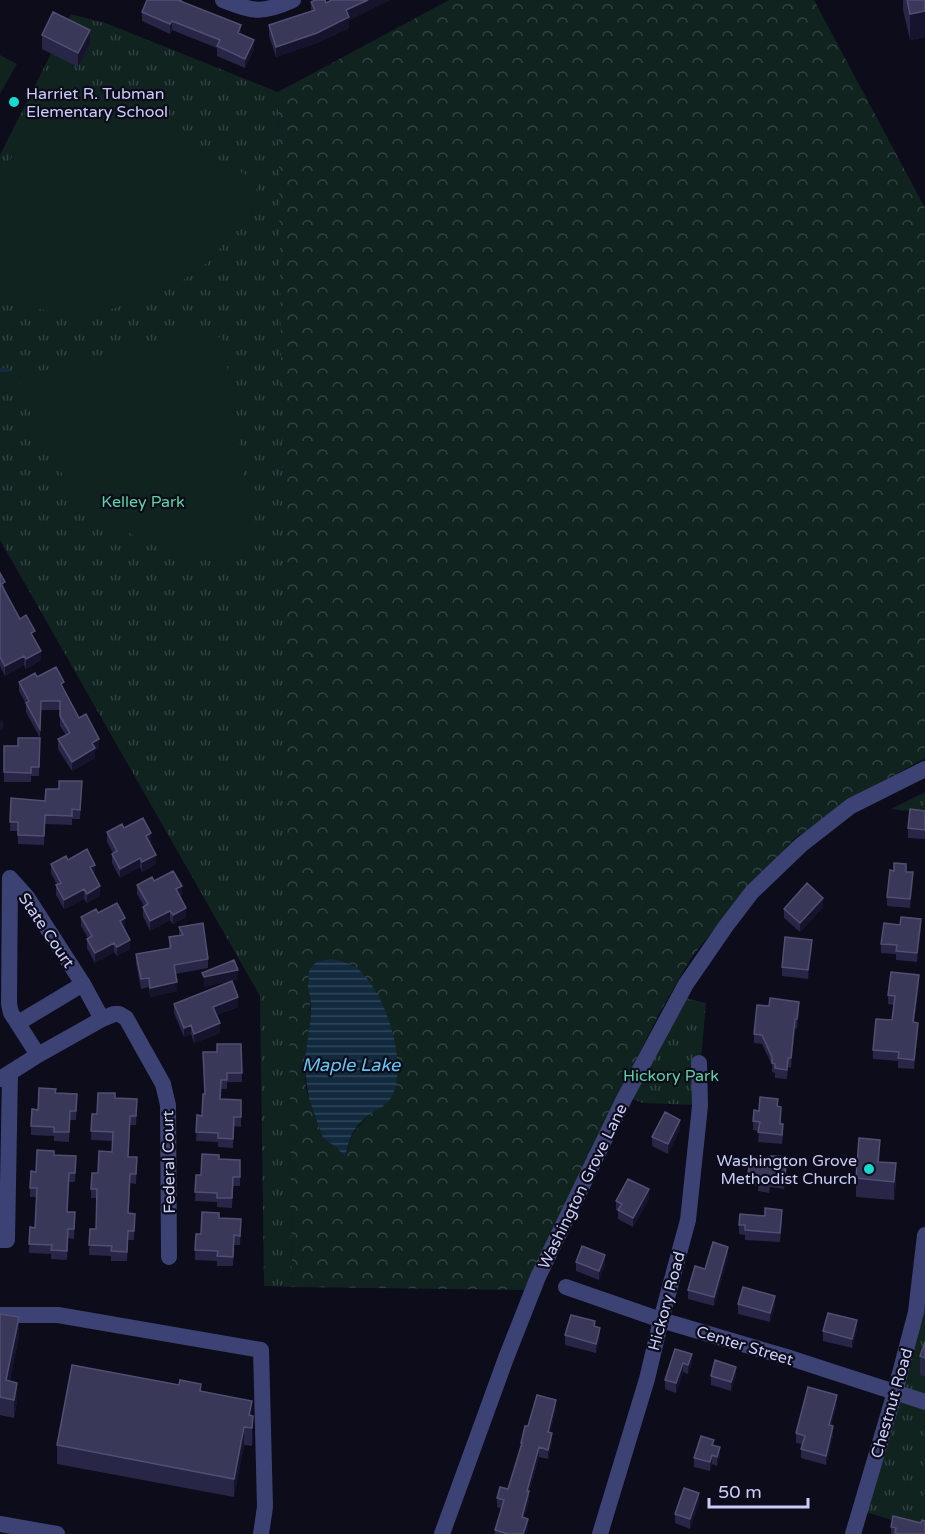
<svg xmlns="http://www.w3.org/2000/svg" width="925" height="1534" viewBox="0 0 925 1534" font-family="'Varela Round',sans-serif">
<defs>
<pattern id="grass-tufts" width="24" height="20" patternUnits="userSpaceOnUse" patternTransform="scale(1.5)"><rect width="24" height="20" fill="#10231f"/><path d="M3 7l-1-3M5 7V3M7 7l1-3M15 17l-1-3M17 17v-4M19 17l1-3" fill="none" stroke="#314240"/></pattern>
<pattern id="forest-crowns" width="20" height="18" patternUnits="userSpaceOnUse" patternTransform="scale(1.5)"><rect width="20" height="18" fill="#10231f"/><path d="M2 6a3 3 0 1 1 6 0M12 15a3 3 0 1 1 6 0" fill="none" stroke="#314240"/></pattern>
<pattern id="water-rules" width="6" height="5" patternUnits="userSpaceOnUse" patternTransform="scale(1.5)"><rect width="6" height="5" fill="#112a3d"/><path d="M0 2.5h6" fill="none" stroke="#32485a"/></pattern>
</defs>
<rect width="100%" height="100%" fill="#0c0c1a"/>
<path fill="url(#grass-tufts)" d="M71,14L108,24L278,92L282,293L292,1287L264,1286L260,996L0,540V155Z
M925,792V813L891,809Z
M680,997L706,1003L697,1105L643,1103L628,1097Z
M925,1276V1397L897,1389Z
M895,1400L925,1408V1530L862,1511Z"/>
<path fill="url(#forest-crowns)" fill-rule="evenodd" d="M449,0H814L925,208V758L862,793L794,839L739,899L691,958L659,1014L592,1148L527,1290L292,1287L278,92ZM312,966L369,1115C354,1130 350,1136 345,1157L337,1148L323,1137L309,1099L306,1088L304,1064L311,1014L308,979Z"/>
<path fill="#10231f" d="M0,55L17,64L0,94Z
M60,70L258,182L251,213L208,262L183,280L143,299L108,310L61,312L6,305L0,302V178Z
M204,330L223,339L255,551L216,561L189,559L174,555L127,532L72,489L58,467L29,410L19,377Z"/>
<path fill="url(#water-rules)" d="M330,959C341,961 352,963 360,971C386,995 407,1060 393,1094C388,1106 378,1108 369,1115C353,1127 349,1139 345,1157L337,1148L323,1138L309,1099L304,1065L311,1014V1005L308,986L309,972L312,966L317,962Z"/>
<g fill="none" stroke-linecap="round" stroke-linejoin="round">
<path stroke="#112a3d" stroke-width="4" d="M0,370H8"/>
<path stroke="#3c4274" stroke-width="16" d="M223,0C254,12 262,14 293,0
M10,878L9,1004L11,1013L38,1055
M10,878L27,897L83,984L102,1019
M18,1023L83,984
M0,1079L38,1055L102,1019L114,1014H119L126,1018L163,1084L168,1105L169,1257
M0,1240H7L10,1073
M566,1287L661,1320L790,1358L925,1402
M0,1315H58L261,1350L265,1507L261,1534
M0,1524L57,1534
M442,1534L506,1358L538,1277L624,1099L686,984L726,926L752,892L801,845L851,806L925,769
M600,1534L647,1379L661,1320L688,1220L700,1106L699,1063
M853,1534L895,1392L916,1312L925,1235"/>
</g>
<path fill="#282646" d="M182,0V2L241,34L254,49L245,68L217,56V48L172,30L170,34L142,21V12Z
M332,0H390L349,20V28L317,43L276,57L269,36V25L311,12V2L326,3Z
M903,0H925V37L910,40L903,10Z
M42,35L90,44L78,67L42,49Z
M0,573L5,590L20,619L35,639L41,660L26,669L24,665L5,676L0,666Z
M37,677L64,691L79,718L99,748L95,750V758L72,771L58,749V739L66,735L60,726V710H41L40,738L26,712V704L19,691V682Z
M40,738L39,776H31V782H4V746H18Z
M59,789L82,790L80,819H72V825L45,824L44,845L18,844V831H10L11,798L45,801Z
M925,811V839L908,838V828Z
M124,828L151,843H150L156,864L142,872L140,867L120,878L112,863V854L113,853L107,842V832Z
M68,860L95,874L94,875L100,896L87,903L84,899L64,909L56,895V885H57L51,873V864Z
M906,872L913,882L910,908L887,906V897Z
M154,881L182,895L180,896L186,917L173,924L170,920L150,931L143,916V907L144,906L137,894V885Z
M823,907L800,932L784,918V909Z
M98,913L125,927L124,928L130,949L117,956L114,952L95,963L87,948V939L88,938L81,926V917Z
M900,925L921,928L917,962L896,960V954L881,953V944Z
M179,927L208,959V968L175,974L177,991L150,997L149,987L141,989L136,963V954L169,948V937L179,936Z
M812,949L808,979L782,976V967Z
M919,984L914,1023L918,1032L914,1069L898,1068V1061L873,1059V1050L892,1020L894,1005L888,1004V995Z
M174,1004L238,1007L216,1015L220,1033L194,1043L191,1034L184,1037L174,1013Z
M799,1011L797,1029L795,1028L791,1068L788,1067L787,1079L775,1078V1073L772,1072V1065L762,1044L754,1043V1034Z
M241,1044L242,1082H227V1089H221L220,1099L241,1109V1127L234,1126L233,1148L218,1147V1142L196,1141L197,1115L202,1116L217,1052Z
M55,1093L77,1103L76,1120H70L69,1142L54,1141V1136L31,1135V1126L38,1110Z
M115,1098L137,1108L136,1125H130L128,1157H137L136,1184L130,1183L129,1213L135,1214L134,1240H128L127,1261H111V1256L89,1255L90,1229H96L97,1198H91V1189L98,1173L112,1152L113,1141L91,1140L92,1114H97Z
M778,1106L781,1116V1124L783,1134L782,1144L758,1142L759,1131L753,1130V1121L759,1111Z
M680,1129L668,1154L652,1146V1137Z
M54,1155L76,1165L75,1182H69L67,1212H75L74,1239L68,1238L67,1260L51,1259V1254L29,1253L30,1227L35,1228L37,1197H30V1188L36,1172Z
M219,1159L240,1169V1186H233L232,1208L217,1207V1202L195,1201L196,1175H201Z
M880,1162L896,1181L894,1200L856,1197V1178Z
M787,1167L784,1189L770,1187L769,1193L758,1191V1186L748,1184V1175Z
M649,1199L633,1227L618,1219V1211L616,1210V1201Z
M219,1218L241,1228L240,1245H234L233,1266H217V1261L195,1260V1250L201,1234Z
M782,1219L780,1242L745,1240V1235L739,1234V1225Z
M728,1256L714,1306L688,1299V1290Z
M576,1262L605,1264L599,1280L576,1271Z
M738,1304L775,1305L770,1322L738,1314Z
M0,1314L19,1335L10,1381L17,1401L14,1418L0,1415Z
M595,1327L600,1337L596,1353L565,1345V1335Z
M857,1330L852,1348L823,1341V1331Z
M925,1342V1376L920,1375V1356Z
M692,1354V1363L688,1374L683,1372L676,1393L665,1389V1380Z
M711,1376H736L731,1391L711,1385Z
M201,1391L252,1416L253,1434L252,1446L244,1445L234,1497L57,1464V1445Z
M837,1404L831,1426L833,1436L826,1465L801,1458V1449L802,1444L796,1443V1433Z
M556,1409L550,1432L552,1442L548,1459L539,1457L529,1492V1501L524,1518L528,1528L526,1534H495V1530L502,1509L497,1507V1498L508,1489L521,1448V1443L528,1426Z
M714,1445L720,1456L717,1466L712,1464L710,1471L694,1467V1458Z
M699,1503L690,1529L675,1523V1514Z
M921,1523L925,1534H891V1527Z"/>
<path fill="#16142c" d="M368,0H390L349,20V28L317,43L276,57V47Z
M925,11V37L910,40V14Z
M172,21V30L170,34V24Z
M241,25V34L238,33Z
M90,30V44L78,67V53Z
M254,40V49L245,68V59Z
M41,651V660L26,669V659Z
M24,656V665L5,676V666Z
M3,720V729L0,731V721Z
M99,739V748L95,750V758L72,771V762L92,743Z
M151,833V843L146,845V836Z
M156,855V864L142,872V862Z
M140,858V867L120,878V869Z
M95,865V874L90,877V867Z
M913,872V882L910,908V899Z
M100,886V896L87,903V894Z
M182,886V895L176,898V889Z
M84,889V899L64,909V900Z
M823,898V907L800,932V923Z
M186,908V917L173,924V915Z
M170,911V920L150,931V921Z
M125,918V927L120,930V921Z
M921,919V928L917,962V953Z
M130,940V949L117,956V947Z
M812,940V949L808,979V970Z
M114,943V952L95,963V953Z
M238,970V980L204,987V977Z
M919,975V984L913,1032V1022Z
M177,982V991L150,997V988Z
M238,997V1007L213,1016V1007Z
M799,1002V1011L797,1029V1019Z
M795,1019V1028L791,1068V1058Z
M220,1023V1033L194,1043V1034Z
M918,1023V1032L914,1069V1060Z
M191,1025V1034L184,1037V1028Z
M680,1120V1129L668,1154V1144Z
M880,1140V1158L878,1180V1162Z
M787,1157V1167L784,1189V1180Z
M896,1163V1181L894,1200V1182Z
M649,1189V1199L633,1227V1218Z
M728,1247V1256L714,1306V1297Z
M605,1255V1264L599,1280V1271Z
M775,1296V1305L770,1322V1313Z
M19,1317V1335L6,1399V1380Z
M857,1320V1330L852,1348V1339Z
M600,1328V1337L596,1353V1344Z
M692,1354V1363L688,1374V1365Z
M683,1363V1372L676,1393V1383Z
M736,1367V1376L731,1391V1382Z
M17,1383V1401L14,1418V1400Z
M837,1395V1404L829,1435V1425Z
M556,1400V1409L548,1441V1432Z
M252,1401V1419L249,1415Z
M253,1416V1434L252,1446V1428Z
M833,1426V1436L826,1465V1456Z
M244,1427V1445L234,1497V1479Z
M552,1433V1442L548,1459V1450Z
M539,1447V1457L529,1492V1501L522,1527V1517L527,1491Z
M720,1447V1456L717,1466V1457Z
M712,1455V1464L710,1471V1462Z
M699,1493V1503L690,1529V1519Z
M528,1519V1528L526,1534H523Z"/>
<path fill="#3a3859" stroke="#504f72" stroke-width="1.5" d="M147,0H181L180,1L241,25L238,33L254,40L245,59L217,46L220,40L172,21L170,24L142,12Z
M315,0H325L326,3L332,0H368L346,10L349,17L317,33L276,47L269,25L315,10L311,2Z
M907,0H925V11L910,14Z
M53,12L90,30L78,53L42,35Z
M0,573L5,582L1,584L20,619L26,615L35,631L31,633L41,651L26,659L24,656L5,666L0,657Z
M56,667L64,682L61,684L79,718L86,714L99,739L92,743L95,748L72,762L58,739L70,733L60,716V701H41L40,729L26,703L29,701L19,682L35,673L37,677Z
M18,738H40L39,767H31V773L4,772V746H18Z
M59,781H82L80,810L72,809V816L45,815L44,836L18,835V822H10L11,798L45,801L46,789H59Z
M910,809L925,811V830L908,828Z
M143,818L151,833L146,836L156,855L142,862L140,858L120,869L112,854L117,851L107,832L122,824L124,828Z
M87,849L95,865L90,867L100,886L87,894L84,889L64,900L56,885L61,883L51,864L66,856L68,860Z
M894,863L906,864V872H913L910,899L887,897L890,870L894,871Z
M173,871L182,886L176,889L186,908L173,915L170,911L150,921L143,907L148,904L137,885L152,877L154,881Z
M807,883L823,898L800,923L784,909Z
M117,903L125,918L120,921L130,940L117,947L114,943L95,953L87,939L92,936L81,917L96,909L98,913Z
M901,917L921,919L917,953L896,951L897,945L881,944L884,923L900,925Z
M203,923L208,959L174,965L177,982L150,988L149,978L141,979L136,954L171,948L169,937L183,935L179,927Z
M785,937L812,940L808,970L782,967Z
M234,960L238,970L204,977L202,973Z
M891,972L919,975L913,1022L918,1023L914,1060L898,1058L899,1052L873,1050L876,1019L892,1020L895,996L888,995Z
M232,981L238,997L213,1007L220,1023L194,1034L191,1025L184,1028L174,1004Z
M770,998L799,1002L797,1019H795L791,1058H788L787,1070L775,1068V1064L772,1063V1057L762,1035L754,1034L757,1005L769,1006Z
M217,1044H241L242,1073H227V1080H221L220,1099L241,1100V1117H234L233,1139L218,1138V1133L196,1132L197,1115L202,1116L203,1094H205L203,1052H217Z
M39,1088L56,1089L55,1093L77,1094L76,1111H70L69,1132H54V1127L31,1126L32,1109L38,1110Z
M98,1093H115V1098L137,1099L136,1116H130L128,1157H137L136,1174H130L128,1213L135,1214L134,1231H128L127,1252L111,1251L112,1246L89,1245L90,1229H96L97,1189H91L92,1173H98L99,1151L112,1152L113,1132L91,1131L92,1114H97Z
M760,1097L778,1099L777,1106L781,1107L780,1124H783L782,1135L758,1132L760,1122L753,1121L754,1110L759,1111Z
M665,1112L680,1120L668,1144L652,1137Z
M859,1138L880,1140L878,1162L896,1163L894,1182L856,1178Z
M37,1150L54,1151V1155L76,1156L75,1173H69L67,1212H75L74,1229H68L67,1251L51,1250L52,1245L29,1244L30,1227L35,1228L37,1188H30L31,1171L36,1172Z
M202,1154L219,1155V1159L240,1160V1177H233L232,1198H217V1193L195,1192L196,1175H201Z
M771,1156L787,1157L784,1180L770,1178L769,1183L758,1182V1176L748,1175L750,1157L771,1159Z
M628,1179L649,1189L633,1218L618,1210L622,1204L616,1201Z
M765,1208L782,1210L780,1233L745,1230V1225H739L740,1214L765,1216Z
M202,1212L219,1213V1218L241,1219L240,1236L234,1235L233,1257L217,1256L218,1251L195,1250L196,1234H201Z
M713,1242L728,1247L714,1297L688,1290L695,1266L705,1269Z
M582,1246L605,1255L599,1271L576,1262Z
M743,1287L775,1296L770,1313L738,1304Z
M828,1313L857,1320L852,1339L823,1331Z
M0,1314L19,1317L6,1380L17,1383L14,1400L0,1397Z
M571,1315L595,1321L594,1326L600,1328L596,1344L565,1335Z
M925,1342V1358L920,1356Z
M675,1349L692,1354L688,1365L683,1363L676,1383L665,1380Z
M715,1360L736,1367L731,1382L711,1376Z
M72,1365L179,1385L180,1380L201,1384L200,1391L252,1401L249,1415L253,1416L252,1428L244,1427L234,1479L57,1445Z
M808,1387L837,1395L829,1425L833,1426L826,1456L801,1449L805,1436L796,1433Z
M537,1395L556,1400L548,1432L552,1433L548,1450L539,1447L527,1491H529L522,1517L528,1519L523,1534H508L495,1530L504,1500L497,1498L500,1487L508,1489L522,1443H521L525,1426H528Z
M701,1436L714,1440L712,1445L720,1447L717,1457L712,1455L710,1462L694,1458Z
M684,1488L699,1493L690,1519L675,1514Z
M893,1516L921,1523L922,1520L925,1521V1534H900L895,1533L896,1528L891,1527Z"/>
<g fill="#16d9cf" stroke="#0c0c1a" stroke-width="2">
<circle cx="14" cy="102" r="6"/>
<circle cx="869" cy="1169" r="6"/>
</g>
<g text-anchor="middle" stroke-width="4.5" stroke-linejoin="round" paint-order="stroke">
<g font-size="16" fill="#caccfa" stroke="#0c0c1a" text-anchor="start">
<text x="26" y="99">Harriet R. Tubman<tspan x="26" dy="18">Elementary School</tspan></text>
<text x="857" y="1166" text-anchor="end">Washington Grove<tspan x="857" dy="18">Methodist Church</tspan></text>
</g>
<g font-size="16" fill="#5fd1a3" stroke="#0c0c1a">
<text x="143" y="507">Kelley Park</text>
<text x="671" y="1081">Hickory Park</text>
</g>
<g font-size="16" fill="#caccfa" stroke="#0c0c1a">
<text transform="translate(47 930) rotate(56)" y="6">State Court</text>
<text transform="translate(168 1162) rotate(-91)" y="6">Federal Court</text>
<text transform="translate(582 1186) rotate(-64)" y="6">Washington Grove Lane</text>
<text transform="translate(666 1301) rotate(-75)" y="6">Hickory Road</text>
<text transform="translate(745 1345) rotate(17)" y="6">Center Street</text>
<text transform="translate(891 1403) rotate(-74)" y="6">Chestnut Road</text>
</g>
<g font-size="18" font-style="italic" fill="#63c4ef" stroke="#0c0c1a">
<text x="351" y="1071">Maple Lake</text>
</g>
</g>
<path d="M709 1498v9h99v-9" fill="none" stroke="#caccfa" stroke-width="3"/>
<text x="718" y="1498" font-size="18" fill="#caccfa" stroke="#0c0c1a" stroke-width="4.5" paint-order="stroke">50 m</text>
</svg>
